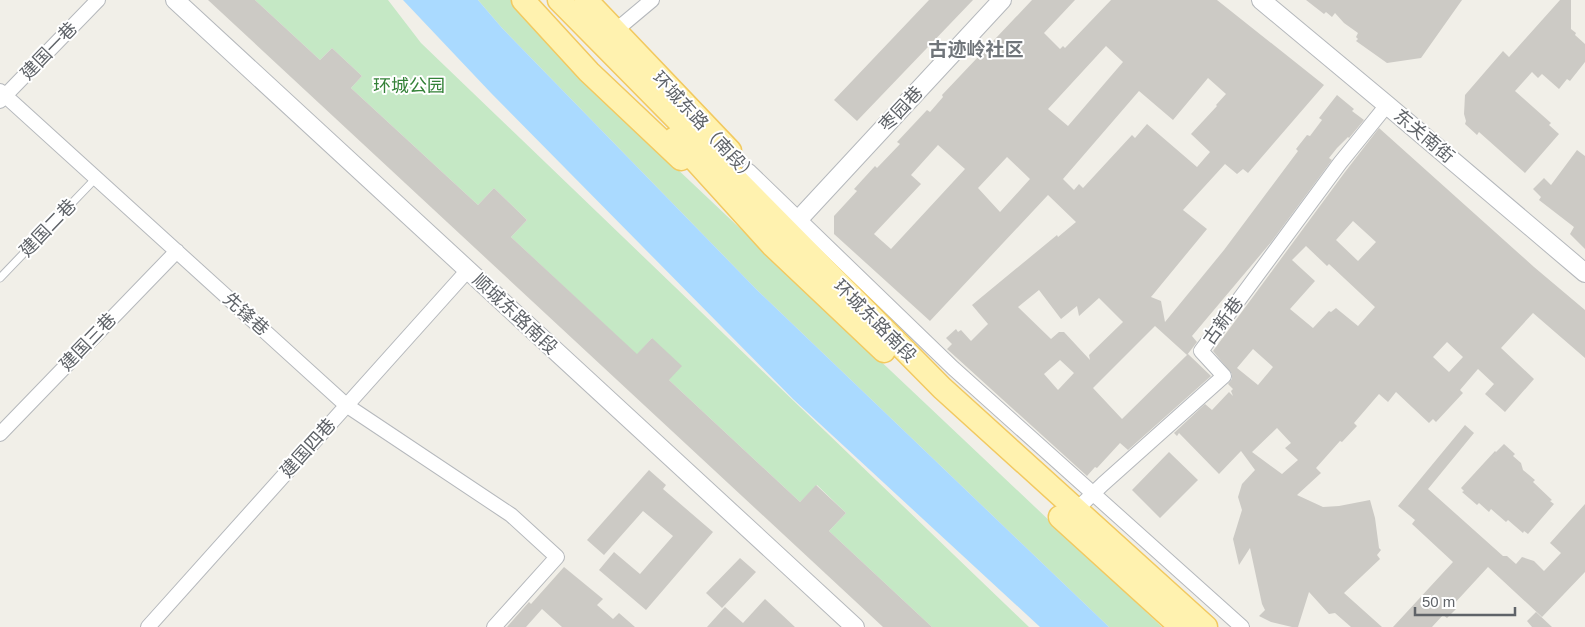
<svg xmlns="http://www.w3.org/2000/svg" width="1585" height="627" viewBox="0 0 1585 627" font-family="Arial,'Noto Sans SC',sans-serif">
<rect width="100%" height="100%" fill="#f1efe8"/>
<path fill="#c5e8c5" d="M255,0H388L421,43L1029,627H932L829,531L846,513L817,485L800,502L669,380L652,338L637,355L511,237L527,220L494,188L478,205L351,88L362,76L332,48L320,60Z
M478,0H513L582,79L1162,627H1109L757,290L502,28Z"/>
<path fill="#aadaff" d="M403,0H478L502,28L757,290L1109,627H1040L793,399L491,93Z"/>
<path fill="#cccac5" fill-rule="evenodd" d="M208,0H255L320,60L332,48L362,76L351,88L478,205L494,188L527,220L511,237L637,354L652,338L682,366L669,380L800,502L816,485L846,513L829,531L932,627H883Z
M929,0H973L857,121L834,100Z
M1032,0H1075L1044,33L1060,49L1063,46L1065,48L1111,0H1217L1324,85L1248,173L1243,169L1237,174L1225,164L1183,210L1207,229L1151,297L1161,301L1165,322L1224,250L1298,151L1296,149L1307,135L1310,136L1322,120L1319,118L1337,95L1354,109L1352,111L1364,120L1349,138L1348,137L1337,148L1329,158L1332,160L1272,241L1192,336L1197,342L1187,355L1155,326L1093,388L1122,419L1188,354L1211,376L1128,450L1120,443L1097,468L1095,467L1087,476L947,349L952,344L946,338L956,329L958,332L961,330L971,341L988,324L972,305L1057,235L1058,237L1076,222L1048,195L930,321L834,234V216L857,191L854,189L875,166L877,168L900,144L897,142L927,110L930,112L943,97L942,95ZM1106,46L1123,62L1068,126L1048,109ZM1208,78L1226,94L1216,105L1217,106L1191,134L1210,152L1197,167L1147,124L1135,138L1132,135L1083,188L1079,184L1074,190L1063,179L1139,91L1173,120ZM938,145L965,169L891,249L874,234L921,184L911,175ZM1007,157L1030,179L1000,212L978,188ZM1039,290L1061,319L1077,306L1079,316L1099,298L1123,322L1089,355L1090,360L1064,332H1059L1051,339L1018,307ZM1060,360L1074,373L1058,390L1044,374Z
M1306,0H1462L1421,58L1387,63L1356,41L1358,39L1356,37L1358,33L1344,23L1335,13L1332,17L1326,12L1324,14Z
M1560,0H1571V29L1576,33L1575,35L1585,44V62L1570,81L1567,79L1559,89L1542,74L1538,78L1532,72L1515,91L1551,123L1549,125L1559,134L1525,173L1479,132L1477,135L1465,124L1466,121L1464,114L1465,95L1503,51L1509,57Z
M1379,128L1534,267L1585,310V358L1533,313L1501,348L1534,379L1505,412L1485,394L1494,384L1478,369L1460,390L1463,393L1436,422L1433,419L1429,423L1396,392L1388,402L1379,394L1354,423L1357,426L1342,442L1340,441L1316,468L1321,473L1297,495L1323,507L1339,506L1370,500L1375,518L1379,548L1381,550L1377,555L1380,559L1344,593L1382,627H1351L1335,613L1329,614L1309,592L1298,627H1292L1271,622L1259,616L1265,610L1262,604L1250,548L1239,565L1233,539L1242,510L1238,497L1242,484L1255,470L1241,451L1219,474L1179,433L1177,436L1174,433L1205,404L1212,410L1229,392L1233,396L1231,391L1233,389L1228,384L1232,379V374L1213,351L1345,172ZM1353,221L1376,242L1358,261L1336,240ZM1306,246L1327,266L1329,264L1375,307L1358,326L1336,308L1331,312L1329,311L1313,328L1290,309L1315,281L1292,260ZM1447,342L1463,357L1449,372L1433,357ZM1253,349L1273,367L1258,385L1237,368ZM1277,428L1291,443L1285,448L1298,460L1282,474L1252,452Z
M1577,150L1585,156V249L1570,234L1574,227L1539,200L1541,197L1533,189L1544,178L1551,185Z
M1465,425L1474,433L1428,489L1503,556H1507L1516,564L1522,557L1534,561L1544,571L1561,553L1550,543L1585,504V572L1542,617L1488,567L1453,605L1456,609L1447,618L1443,615L1432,627H1393L1453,562L1412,524L1415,520L1398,506Z
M1504,444L1515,454L1513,456L1521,463L1523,470L1535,480L1533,482L1552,500L1550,501L1554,504L1528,534L1524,531L1523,533L1508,520L1506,522L1491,509L1489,512L1479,503L1477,505L1462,492L1464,491L1461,488L1495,451L1496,452Z
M1169,452L1198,480L1160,518L1132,490Z
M649,470L666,485L663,489L713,532L646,610L599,570L614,552L640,574L673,536L643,511L604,555L587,540Z
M740,558L756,572L722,608L706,593Z
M564,567L603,599L597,605L613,619L619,613L635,627H562L542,609L526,627H507L529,602L531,604Z
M765,599L795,627H707L725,607L743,623Z
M1536,612L1552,627H1532L1527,621Z"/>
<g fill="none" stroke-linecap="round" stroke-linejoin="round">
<defs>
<path id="service" d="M0,278L96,178"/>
<path id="minor" d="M615,31L652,0
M0,91L346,405L511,515L557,557L494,627
M0,101L98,0
M749,171L953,368L1242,627
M0,434L177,251
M1076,510L1103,484L1224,376L1201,351L1340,163L1387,105
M148,627L468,270"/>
<path id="tertiary" d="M175,0L855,627
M1261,0L1387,105L1585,273
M799,219L1002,0"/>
<path id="primary" d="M523,0L589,72L681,159
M559,0L942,388L1206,627
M586,0L730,151
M675,138L773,246L884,351
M1060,517L1181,627"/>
</defs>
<use href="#service" stroke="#b5b8bc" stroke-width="9"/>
<use href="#minor" stroke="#b5b8bc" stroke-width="16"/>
<use href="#tertiary" stroke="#b5b8bc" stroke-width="20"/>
<use href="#primary" stroke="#f2c960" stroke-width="25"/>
<use href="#service" stroke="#fff" stroke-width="7"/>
<use href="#minor" stroke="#fff" stroke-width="14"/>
<use href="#tertiary" stroke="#fff" stroke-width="18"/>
<use href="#primary" stroke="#fff2af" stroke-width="22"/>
</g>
<g text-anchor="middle" stroke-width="4" stroke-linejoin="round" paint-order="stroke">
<g font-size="18" fill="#5f6368" stroke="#fff">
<text transform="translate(49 51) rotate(-46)" y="6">建国一巷</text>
<text transform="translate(901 109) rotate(-47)" y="6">枣园巷</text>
<text transform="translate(705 127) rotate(47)" y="6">环城东路（南段）</text>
<text transform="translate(1424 136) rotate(40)" y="6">东关南街</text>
<text transform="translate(48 228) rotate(-46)" y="6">建国二巷</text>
<text transform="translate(246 314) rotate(42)" y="6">先锋巷</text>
<text transform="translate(515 314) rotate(43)" y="6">顺城东路南段</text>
<text transform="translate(875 321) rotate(45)" y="6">环城东路南段</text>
<text transform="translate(1223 321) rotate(-54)" y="6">古新巷</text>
<text transform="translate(88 342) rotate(-46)" y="6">建国三巷</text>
<text transform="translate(308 448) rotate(-48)" y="6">建国四巷</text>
</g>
<g font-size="18" fill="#348238" stroke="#fff">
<text x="409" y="92">环城公园</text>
</g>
<g font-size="19" font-weight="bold" fill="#70757a" stroke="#fff">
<text x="976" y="56">古迹岭社区</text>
</g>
</g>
<path d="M1415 607v8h100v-8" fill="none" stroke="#5f6368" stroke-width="2.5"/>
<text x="1422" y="607" font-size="15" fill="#5f6368" stroke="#ffffff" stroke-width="4" paint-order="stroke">50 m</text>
</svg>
